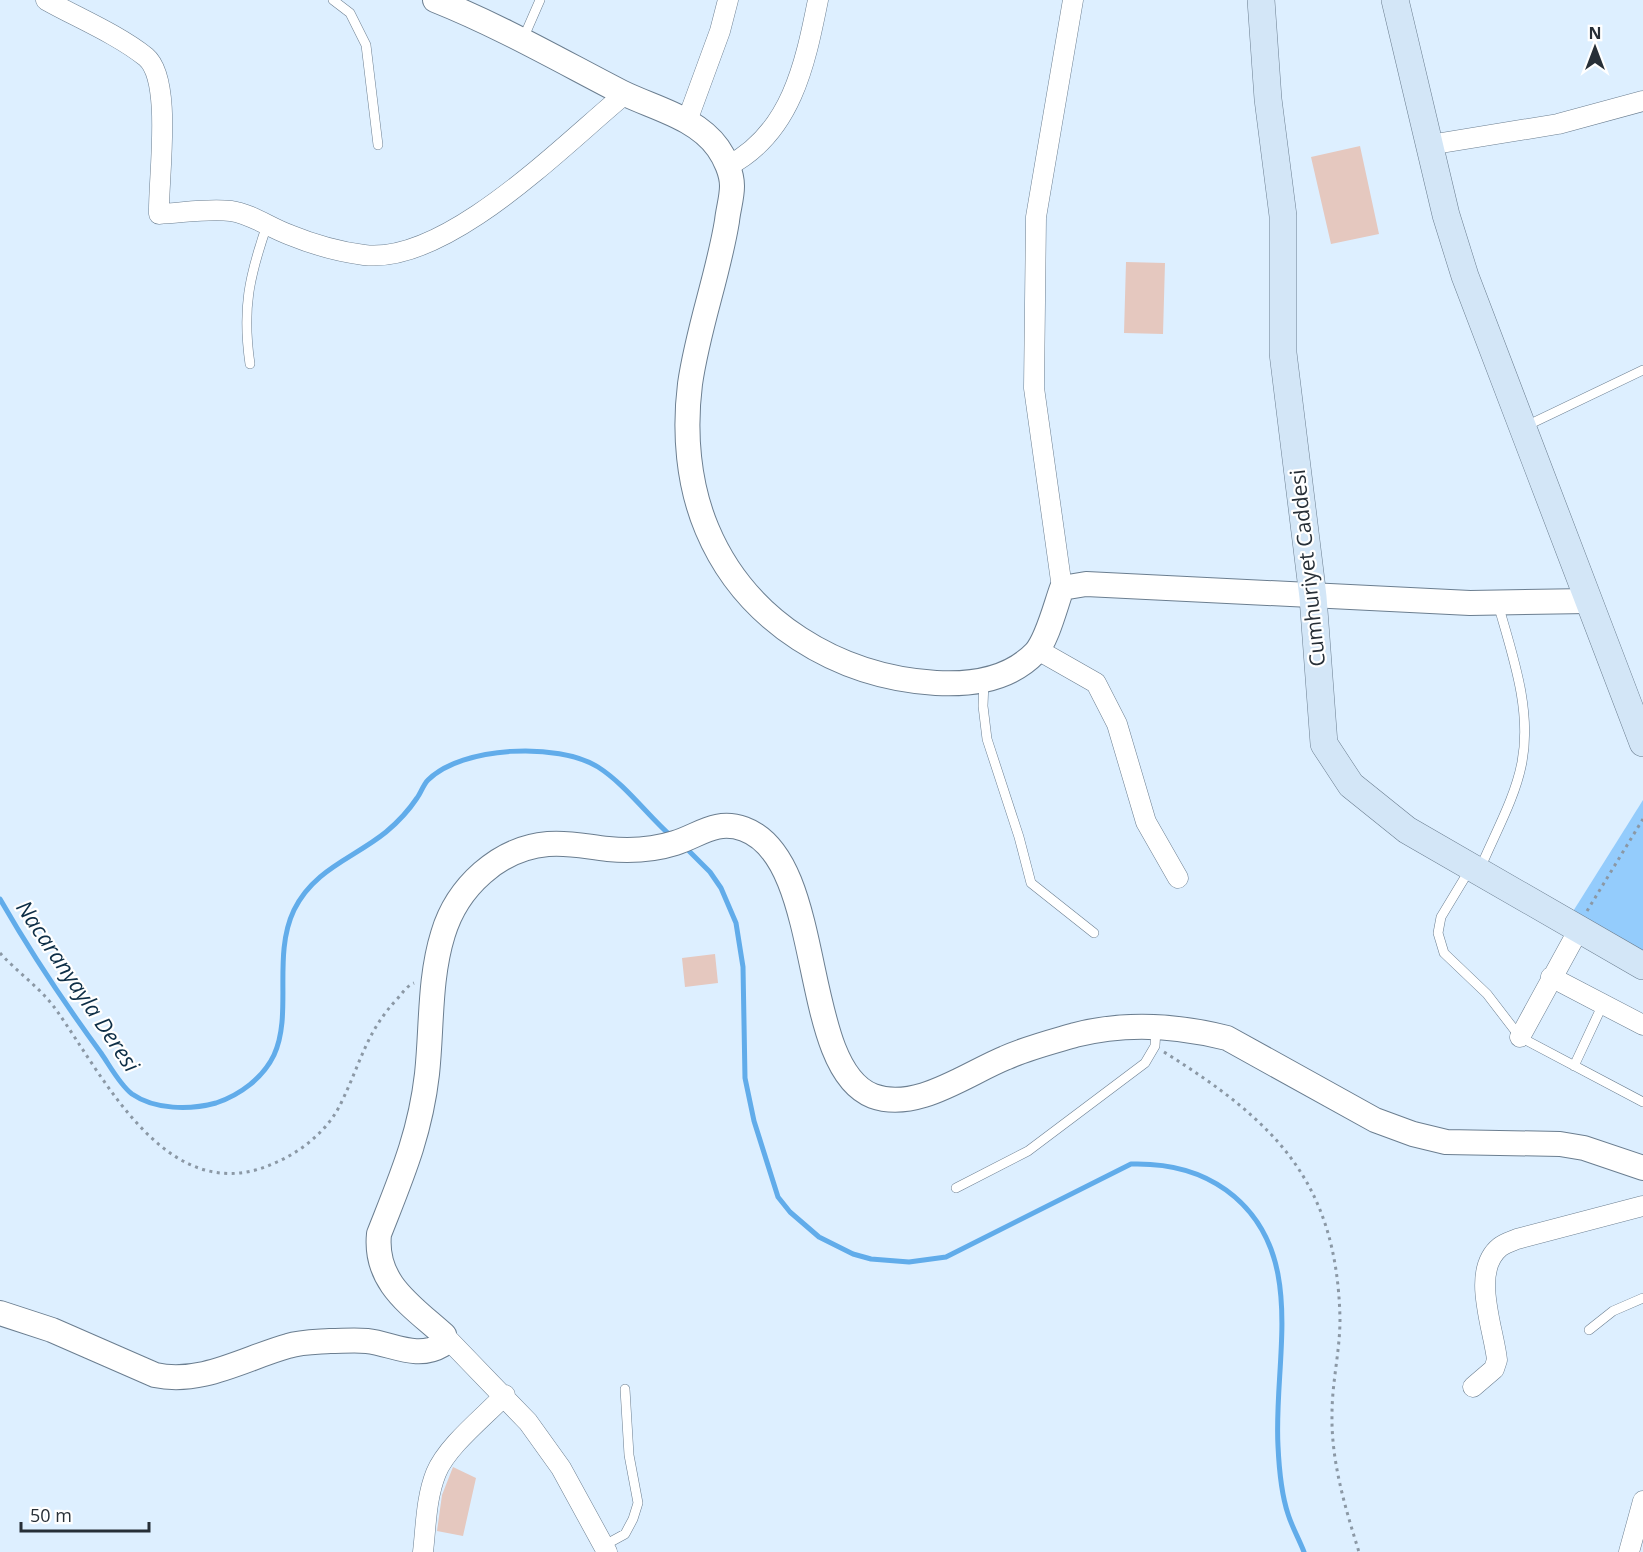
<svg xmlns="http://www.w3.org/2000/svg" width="1643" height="1552" viewBox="0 0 1643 1552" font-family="'Open Sans',sans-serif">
<rect width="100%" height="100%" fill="#ddefff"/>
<path fill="#94ccfc" d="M1643,800V954L1572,913Z"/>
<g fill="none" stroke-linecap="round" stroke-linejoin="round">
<path stroke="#61acea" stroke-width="5" d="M684,846L710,872L721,888L736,923L743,967L745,1078L754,1121L778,1197L790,1212L819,1237L853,1254L871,1259L909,1262L946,1257L1131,1164C1165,1163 1197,1169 1226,1190C1310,1251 1273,1359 1278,1446C1279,1468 1281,1493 1288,1514C1292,1527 1299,1539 1304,1552
M0,899C31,953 65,1004 101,1053C110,1066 120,1085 132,1094C155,1110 190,1110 216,1103C240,1095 263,1078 274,1055C293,1014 272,956 294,910C314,869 354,858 386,832C398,822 409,810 417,798C421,793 423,785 428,780C462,746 558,742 598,767C626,785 647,815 672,837"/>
</g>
<path fill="#e5c8bf" d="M1360,146L1379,234L1331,244L1311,157Z
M1126,262L1165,263L1163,334L1124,333Z
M715,954L718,983L685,987L682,958Z
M453,1467L476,1478L463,1536L437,1531L442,1495Z"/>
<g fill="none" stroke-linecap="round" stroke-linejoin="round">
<defs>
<path id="service" d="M333,0L350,13L366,45L378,145
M523,39L540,0
M250,364C242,309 249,277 267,225
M1526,426L1643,370
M984,681L983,706L987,739L1019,837L1031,883L1094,933
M1470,869L1441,917L1438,933L1444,953L1487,994L1520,1037L1643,1102
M1480,869C1494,835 1515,799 1522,762C1532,709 1512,654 1498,604
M1574,1066L1603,1004
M956,1188L1028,1151L1145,1063L1155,1046L1156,1028
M1589,1330L1613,1311L1643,1298
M603,1546L625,1534L633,1519L638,1503L629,1455L625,1389"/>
<path id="minor" d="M46,0C78,18 117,34 146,57C173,80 158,178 159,214C182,213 208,208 231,211C252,214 270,228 290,235C312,244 341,252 364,255C447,265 564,144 625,94
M687,121L720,31L728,0
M1429,145L1558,124L1643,101
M728,166C791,133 805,65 818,0
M1062,588L1034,388L1036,217L1073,0
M1038,650L1096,683L1117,724L1146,822L1178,878
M1551,977L1643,1025
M1520,1037L1579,929
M444,1335L528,1422L561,1468L607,1552
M1473,1387L1494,1369L1497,1360C1494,1329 1470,1271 1500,1247C1505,1243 1512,1241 1517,1239L1643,1206
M423,1552C426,1526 426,1498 436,1473C447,1446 484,1417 505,1395
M1629,1552L1643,1501"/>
<path id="tertiary" d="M435,0C500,26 559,60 621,92C653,108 696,117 718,148C725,158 732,173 732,186C732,198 728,210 727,221C718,276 698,328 690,384C684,432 688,484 707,529C746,622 838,677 936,683C972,685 1009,680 1035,653C1047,641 1056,604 1062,588L1086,584L1470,603L1588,601
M0,1313L52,1330L155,1375C202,1385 245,1358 288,1346C301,1342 317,1342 330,1341C342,1341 355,1340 367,1341C393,1344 417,1360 442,1345L444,1335C412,1306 374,1283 379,1234C401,1178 420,1135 427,1074C432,1028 429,979 443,934C457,887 499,848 548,844C569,842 588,847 608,849C630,851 653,850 675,843C700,835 716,819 744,829C827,859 798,1067 873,1096C916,1112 966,1074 1005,1058C1027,1048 1051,1042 1075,1035C1125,1022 1176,1025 1227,1038L1375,1120L1413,1134L1446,1142L1560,1144L1584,1148L1643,1168"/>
<path id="secondary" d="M1261,0L1268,99L1283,216V353L1313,597L1324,744L1351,785L1407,830L1643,966
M1395,0L1446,215L1465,276L1643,743"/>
</defs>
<use href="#service" stroke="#6b7e90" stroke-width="10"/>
<use href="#minor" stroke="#6b7e90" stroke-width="21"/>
<use href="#tertiary" stroke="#6b7e90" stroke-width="26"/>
<use href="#secondary" stroke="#6b7e90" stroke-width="28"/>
<path stroke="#8b98a5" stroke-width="3" stroke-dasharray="3 4.5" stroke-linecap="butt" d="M1587,911L1643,819
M0,953C18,973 42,989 57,1011C107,1082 170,1213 277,1162C304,1150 330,1128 342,1101C361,1062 366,1032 398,998C403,992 407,986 414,983
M1164,1052C1274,1121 1337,1181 1340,1319C1340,1351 1332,1382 1332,1414C1331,1461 1345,1507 1359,1552"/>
<use href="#service" stroke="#fff" stroke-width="9"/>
<use href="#minor" stroke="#fff" stroke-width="20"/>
<use href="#tertiary" stroke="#fff" stroke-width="24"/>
<use href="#secondary" stroke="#d3e6f7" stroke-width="27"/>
</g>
<g text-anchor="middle" stroke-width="4.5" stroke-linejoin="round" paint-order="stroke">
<g font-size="21" fill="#272f37" stroke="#fff">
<text transform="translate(1308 568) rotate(-96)" y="7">Cumhuriyet Caddesi</text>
</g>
<g font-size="22" font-style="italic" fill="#0d2e46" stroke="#fff">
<text transform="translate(78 986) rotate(56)" y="8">Nacaranyayla Deresi</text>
</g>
</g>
<g transform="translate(1595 48)" stroke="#ffffff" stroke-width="4.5" paint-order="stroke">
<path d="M0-4.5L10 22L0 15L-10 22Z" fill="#272f37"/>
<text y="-9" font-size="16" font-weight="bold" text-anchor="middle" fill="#272f37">N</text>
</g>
<path d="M21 1522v9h128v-9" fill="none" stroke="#272f37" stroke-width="3"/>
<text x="30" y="1522" font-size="18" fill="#272f37" stroke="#ffffff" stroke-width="4.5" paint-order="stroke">50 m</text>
</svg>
